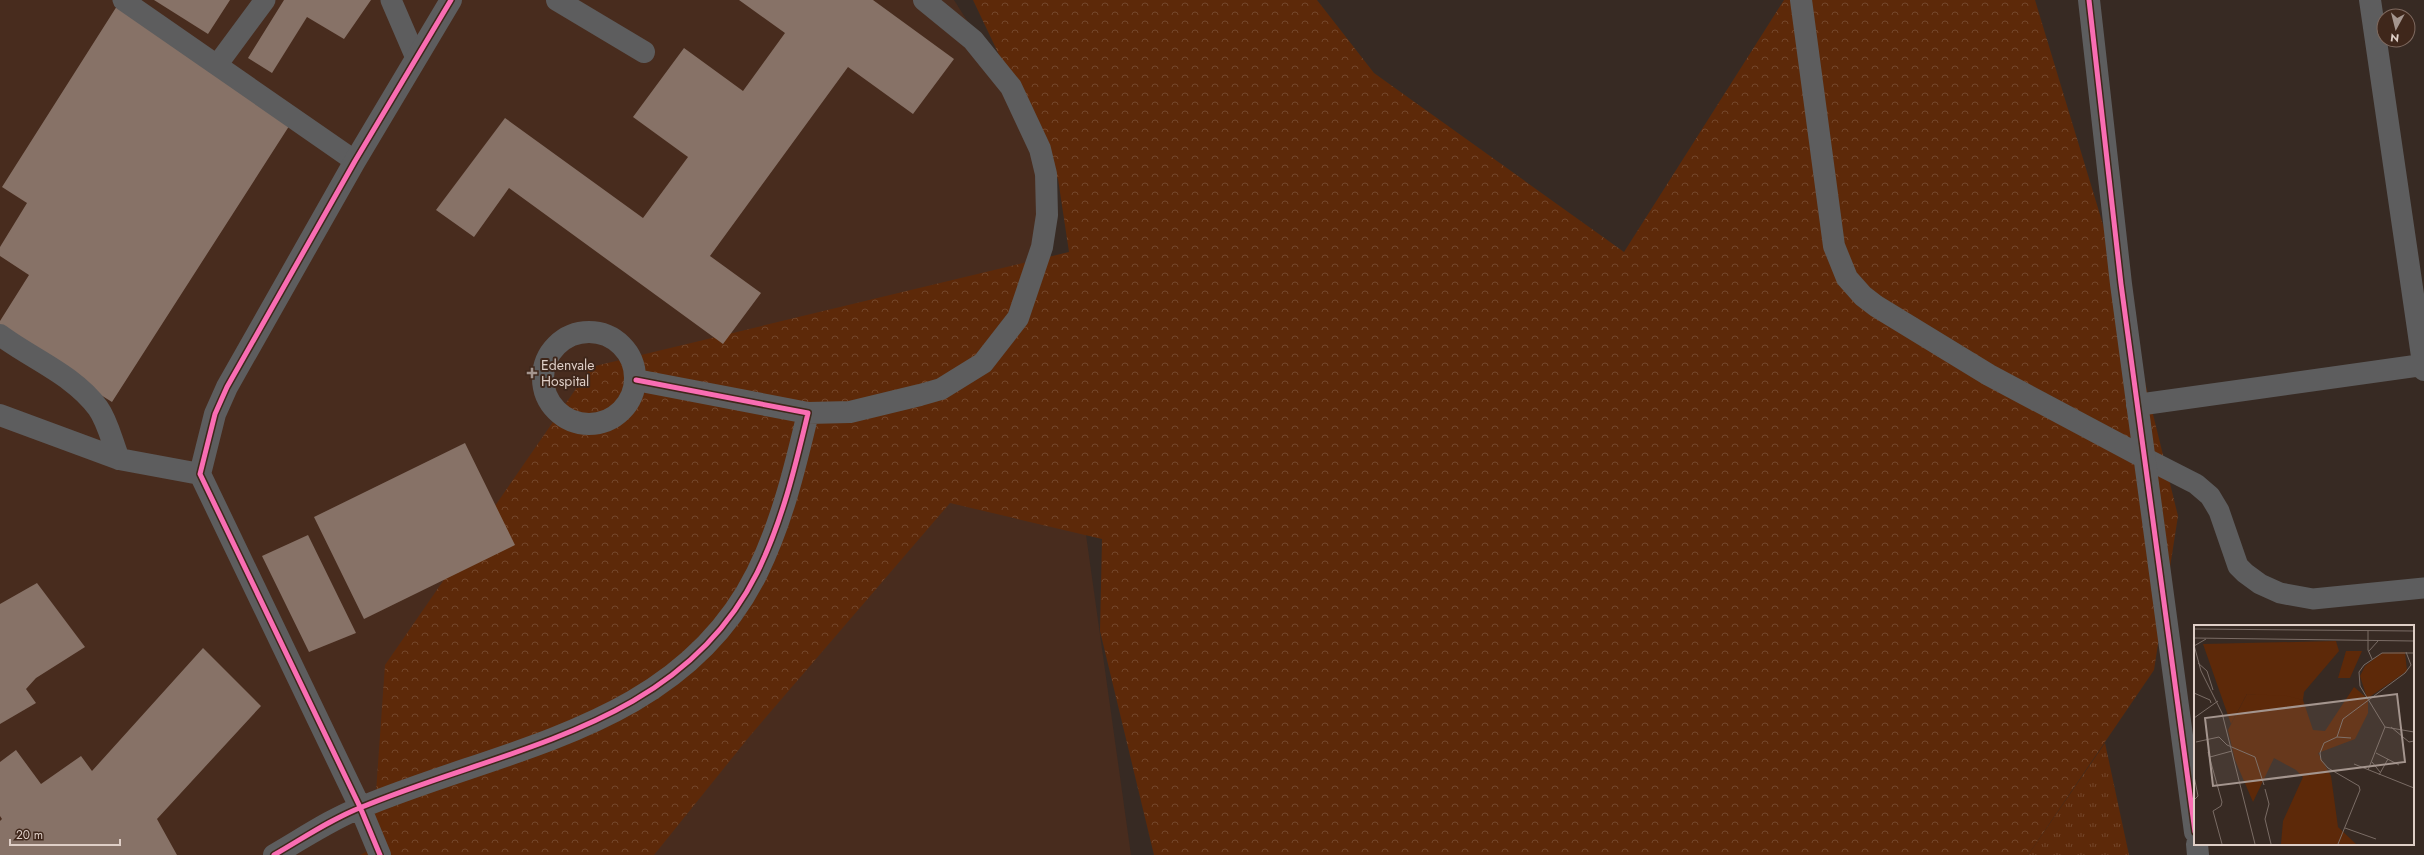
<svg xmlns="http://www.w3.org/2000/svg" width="2424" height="855" viewBox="0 0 2424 855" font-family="Jost,sans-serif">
<defs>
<pattern id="grass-tufts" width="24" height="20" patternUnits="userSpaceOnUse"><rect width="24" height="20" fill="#5d2909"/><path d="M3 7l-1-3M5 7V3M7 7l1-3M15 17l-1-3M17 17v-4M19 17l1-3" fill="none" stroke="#74472b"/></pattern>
<pattern id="forest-crowns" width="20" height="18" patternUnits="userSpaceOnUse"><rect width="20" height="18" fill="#5d2909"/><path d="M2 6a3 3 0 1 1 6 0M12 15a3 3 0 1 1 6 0" fill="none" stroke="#74472b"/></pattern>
</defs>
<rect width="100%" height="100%" fill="#372a23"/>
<path fill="#482c1e" d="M0,0H954L1027,115L1131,855H0Z"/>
<path fill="url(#grass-tufts)" d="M2105,743L2129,855H2028Z"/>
<path fill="url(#forest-crowns)" d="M973,0H1317L1374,73L1624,252L1784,0H2035L2121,284L2178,516L2154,670L2028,855H1154L1100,631L1102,539L950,503L749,737L654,855H360L372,849L385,665L591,367L1069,252L1058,179Z"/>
<path fill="#877267" d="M154,0H230L208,34Z
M284,0H371L344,39L307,17L272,73L248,58Z
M739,0H873L954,59L913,114L848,67L710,256L761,293L723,344L509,188L474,237L436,210L505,118L643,218L688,157L633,117L684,48L743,91L785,33Z
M117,6L293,120L112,402L0,332V321L29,275L0,256V247L27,203L2,187Z
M465,443L515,545L364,619L314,517Z
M308,535L356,633L309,652L262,556Z
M37,583L85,647L36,678L26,689L36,703L0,724V604Z
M203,648L261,706L157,819L177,855H0V821L2,819L0,816V762L16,750L41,784L81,756L92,771Z"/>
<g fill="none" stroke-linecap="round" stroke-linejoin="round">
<path stroke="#5d5d5e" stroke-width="21" d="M123,0L355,161
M391,0L416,58
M217,65L265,0
M2143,457L2196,484L2210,496L2219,511L2238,566L2245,573L2260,584L2280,593L2313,599L2424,588"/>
<path stroke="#5d5d5e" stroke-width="22" d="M557,0L644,52
M1801,0L1834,246L1847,278L1863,296L1876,306L1989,375L2143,457
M2089,0L2121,284L2195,832
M2370,0L2424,370
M543 378a46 46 0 1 1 92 0a46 46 0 1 1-92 0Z
M0,335C32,359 74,375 98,408C108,422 112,442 119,459
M2137,405L2422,365
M808,413L850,412L920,395L941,389L983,363L1018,318L1042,247L1047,215L1046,174L1040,149L1011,87L973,40L924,0
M0,415L119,459L200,474
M2197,844L2198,855
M274,855C302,839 331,819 362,807C505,747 680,728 757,573C782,522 795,468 808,413L636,380
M380,855L360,807L200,474L215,414L227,387L355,161L451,0"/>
<defs>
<path id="cycleway" d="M2089,0L2121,284L2195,832
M274,855C302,839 331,819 362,807C505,747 680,728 757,573C782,522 795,468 808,413L636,380
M380,855L360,807L200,474L215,414L227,387L355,161L451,0"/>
</defs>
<use href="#cycleway" stroke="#3f271b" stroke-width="8"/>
<use href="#cycleway" stroke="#f96db3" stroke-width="5"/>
</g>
<path fill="#a4958e" stroke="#3f271b" stroke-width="1.5" d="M530 367h4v4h4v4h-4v4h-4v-4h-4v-4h4z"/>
<g text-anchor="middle" stroke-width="4" stroke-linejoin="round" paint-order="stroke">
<g font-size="14" fill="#dfcfc7" stroke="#3f271b" text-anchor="start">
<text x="541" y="370">Edenvale<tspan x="541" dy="16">Hospital</tspan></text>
</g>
</g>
<g transform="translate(2194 625)">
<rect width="220" height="220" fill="#372a23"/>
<path d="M142,16L145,26L110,67L109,75L53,69L37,99L9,19Z" fill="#5d2909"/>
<path d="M152,26H168L156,53H144ZM211,27L213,46L174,73V88L161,114L124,128L137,151L144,202L162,219H87L89,196L109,152L102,145L80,133L59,177L41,135L34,105L53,69L93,71L109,75L119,105L131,106L160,62L173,73L166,51L171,41L188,28Z" fill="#5d2909"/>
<path fill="none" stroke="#7a6c65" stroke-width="1" d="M0,4L220,6M174,5V25L178,34M0,13L220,16M0,20L7,46L28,88L61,219M0,21L12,14M175,26L184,16M4,38L13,46L19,65M0,68L16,75L17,78M0,93L24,76M191,102L220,107M197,102L215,117L220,116M143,112L130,118L126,128L127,135L134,143L165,161L166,165L144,219M157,113L143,112L149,94L211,48L217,40L212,27M2,117L25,112L33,120L61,132L70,160M14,127L28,177L27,181L19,186L28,219M182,128L205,140M16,132L38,126M178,137L186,147M160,139L220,163M174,145L191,102L166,61L165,47L170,40L188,28H220M185,150L194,134M0,151L4,171L0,175M71,164L75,179L71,194L77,219M151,203L182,214"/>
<path fill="#a4958e" fill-opacity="0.15" stroke="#a4958e" stroke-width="2" d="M203,69L211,137L19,161L11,93Z"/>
<rect width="220" height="220" fill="none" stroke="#dfcfc7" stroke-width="2"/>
</g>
<g transform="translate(2396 28) rotate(187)"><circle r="19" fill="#3f271b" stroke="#7f6a60"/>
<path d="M0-3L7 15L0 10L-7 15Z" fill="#a4958e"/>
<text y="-6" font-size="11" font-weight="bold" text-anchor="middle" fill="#dfcfc7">N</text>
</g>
<path d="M10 839v6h110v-6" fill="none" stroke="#dfcfc7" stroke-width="2"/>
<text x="16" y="839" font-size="12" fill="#dfcfc7" stroke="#3f271b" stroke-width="3" paint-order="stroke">20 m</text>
</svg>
